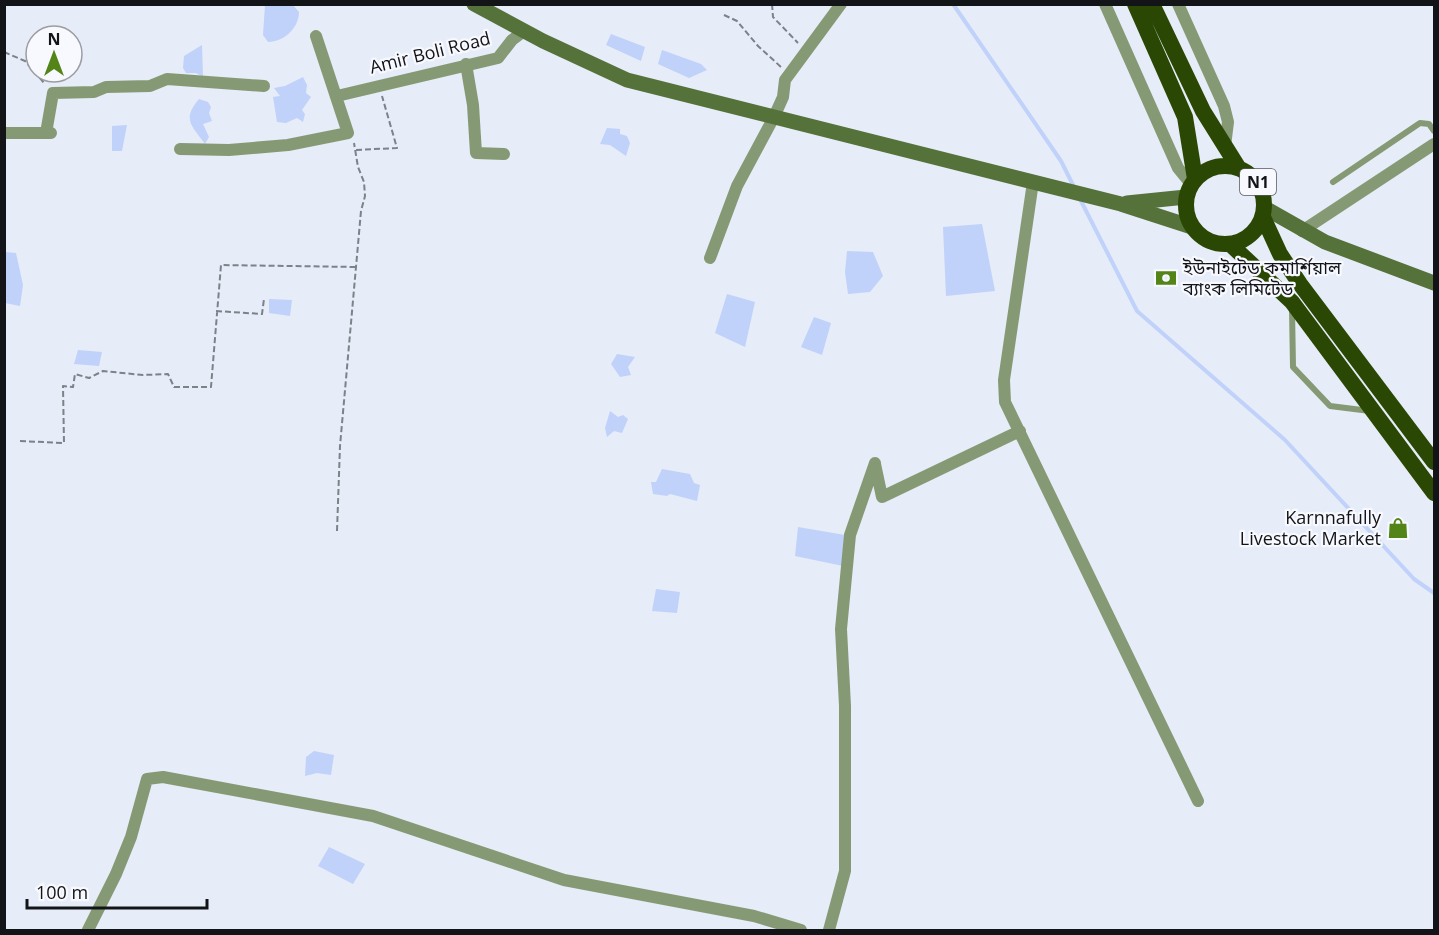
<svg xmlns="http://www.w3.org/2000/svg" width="1439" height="935" viewBox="0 0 1439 935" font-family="'Open Sans','Noto Sans Bengali',sans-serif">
<rect width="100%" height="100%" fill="#e6ecf8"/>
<path fill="#c0d2fa" d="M265,5H293L299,12C299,28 284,42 268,42L263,35Z
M611,34L645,47L641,61L606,45Z
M202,45L203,77L196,73H186L183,68L184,56Z
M662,50L701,64L707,70L689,78L658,64Z
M303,77L307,85L306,93L311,97L302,110L305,114L303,122L297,118L286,123L277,122L273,97L280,96L274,88L285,86Z
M199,99L208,102L211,107L209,113L212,121L203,124L209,137L205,144C191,125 182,119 199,99Z
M127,125L122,151H112V126Z
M607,128L620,129V134L627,136L630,143L626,156L610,145L600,144Z
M982,224L995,291L946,296L943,227Z
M847,251L873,252L883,276L870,292L848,294L845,272Z
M5,252L16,253L23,285L20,306L5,303Z
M727,294L755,302L745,347L715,333Z
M269,299L292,300L290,316L269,313Z
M814,317L831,323L822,355L801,347Z
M78,350L102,352L99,366L74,364Z
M617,354L635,357L628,367L631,375L620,377L611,364Z
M610,411L618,417L623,415L628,419L622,433L614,431L607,437L605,428Z
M662,469L690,474L694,483L700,485L697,501L670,494L667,496L653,494L651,482H656Z
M798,527L845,535L843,566L795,556Z
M656,589L680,592L677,613L652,611Z
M314,751L334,755L331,775L317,773L305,776L306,757Z
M329,847L365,864L353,884L318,866Z"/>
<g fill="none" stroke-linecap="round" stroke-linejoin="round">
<path stroke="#c0d2fa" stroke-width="4" d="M953,4L1061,161L1074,187
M1080,199L1137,311L1285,440L1414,579L1434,593"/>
<path stroke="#7d8189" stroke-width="2" stroke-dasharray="6 3" stroke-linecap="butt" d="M772,4L773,17L798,43
M724,15L737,21L758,46L781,67
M4,52L25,61L45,84
M356,150L397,148L382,96
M216,311L262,314L264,299
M20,441L64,443L63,386L73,387L75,374L89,378L103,371L143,375L168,374L174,387H211L221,265L357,267
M337,531L340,446L361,211L365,196L364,182L358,167L354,143"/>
<path stroke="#859a74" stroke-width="6" d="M1333,182L1420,123L1429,124L1434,131
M1292,309L1293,367L1330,406L1370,411"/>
<path stroke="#859a74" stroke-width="12" d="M1105,4L1178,168L1191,184
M1178,4L1224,106L1228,122L1225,146
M466,64L473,105L476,153L504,154
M337,96L498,58L512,40L524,31
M4,133H51
M46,133L53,93L94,92L106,87L150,86L167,79L264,86
M180,149L229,150L288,145L348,133L316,36
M1033,182L1004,380L1005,402L1198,801
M1302,231L1434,144
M710,258L737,186L774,117L783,97L785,80L841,4
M875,464L882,497L1020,431
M88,930L116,874L131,837L147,779L163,777L373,816L564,880L754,916L801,930
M829,930L845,871V706L841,629L850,535L875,463"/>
<path stroke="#547239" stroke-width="15" d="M474,4L543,41L627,80L1121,204L1192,227
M1127,203L1186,197
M1265,208L1325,242L1434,283"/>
<path stroke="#2a4803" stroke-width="16" d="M1135,4L1185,117L1195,179
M1152,4L1203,111L1238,167
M1186 205a39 39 0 1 1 78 0a39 39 0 1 1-78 0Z
M1263,217L1280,254L1300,284L1434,462
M1230,244L1292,302L1434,493"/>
</g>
<defs>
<symbol id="bank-bare" viewBox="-9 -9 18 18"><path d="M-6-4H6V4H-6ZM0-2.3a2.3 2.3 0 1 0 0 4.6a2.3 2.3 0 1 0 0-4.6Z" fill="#538417" stroke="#f7f9fe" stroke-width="2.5" paint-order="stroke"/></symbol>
<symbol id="shop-bare" viewBox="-9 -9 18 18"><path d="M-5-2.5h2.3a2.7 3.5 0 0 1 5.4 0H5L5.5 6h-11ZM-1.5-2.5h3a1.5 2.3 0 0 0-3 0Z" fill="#538417" stroke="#f7f9fe" stroke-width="2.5" paint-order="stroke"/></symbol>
</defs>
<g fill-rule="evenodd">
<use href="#bank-bare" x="1151" y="263" width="30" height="30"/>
<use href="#shop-bare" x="1383" y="513" width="30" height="30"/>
</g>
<g text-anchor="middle" stroke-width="4.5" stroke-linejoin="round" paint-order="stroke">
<rect fill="#f7f9fe" stroke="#57595d" stroke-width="1.5" x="1240" y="169" width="36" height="26" rx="4.5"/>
<g font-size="16" font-weight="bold" fill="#121418">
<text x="1258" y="188">N1</text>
</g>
<g font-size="18" fill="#121418" stroke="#f7f9fe">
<text transform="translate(430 53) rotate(-14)" y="6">Amir Boli Road</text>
</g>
<g font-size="18" fill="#121418" stroke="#f7f9fe" text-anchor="start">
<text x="1183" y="274">ইউনাইটেড কমার্শিয়াল<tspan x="1183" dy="21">ব্যাংক লিমিটেড</tspan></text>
<text x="1381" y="524" text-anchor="end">Karnnafully<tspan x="1381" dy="21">Livestock Market</tspan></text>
</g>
</g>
<rect width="1439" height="935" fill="none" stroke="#121418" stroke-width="12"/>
<g transform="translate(54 54)"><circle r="28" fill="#f7f9fe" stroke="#9b9da2" stroke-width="1.5"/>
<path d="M0-4.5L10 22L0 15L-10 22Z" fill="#538417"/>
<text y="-9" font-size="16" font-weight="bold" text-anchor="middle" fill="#121418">N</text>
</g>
<path d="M27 899v9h180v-9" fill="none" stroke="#121418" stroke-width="3"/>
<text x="36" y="899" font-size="18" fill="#121418" stroke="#f7f9fe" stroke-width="4.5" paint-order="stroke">100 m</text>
</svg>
